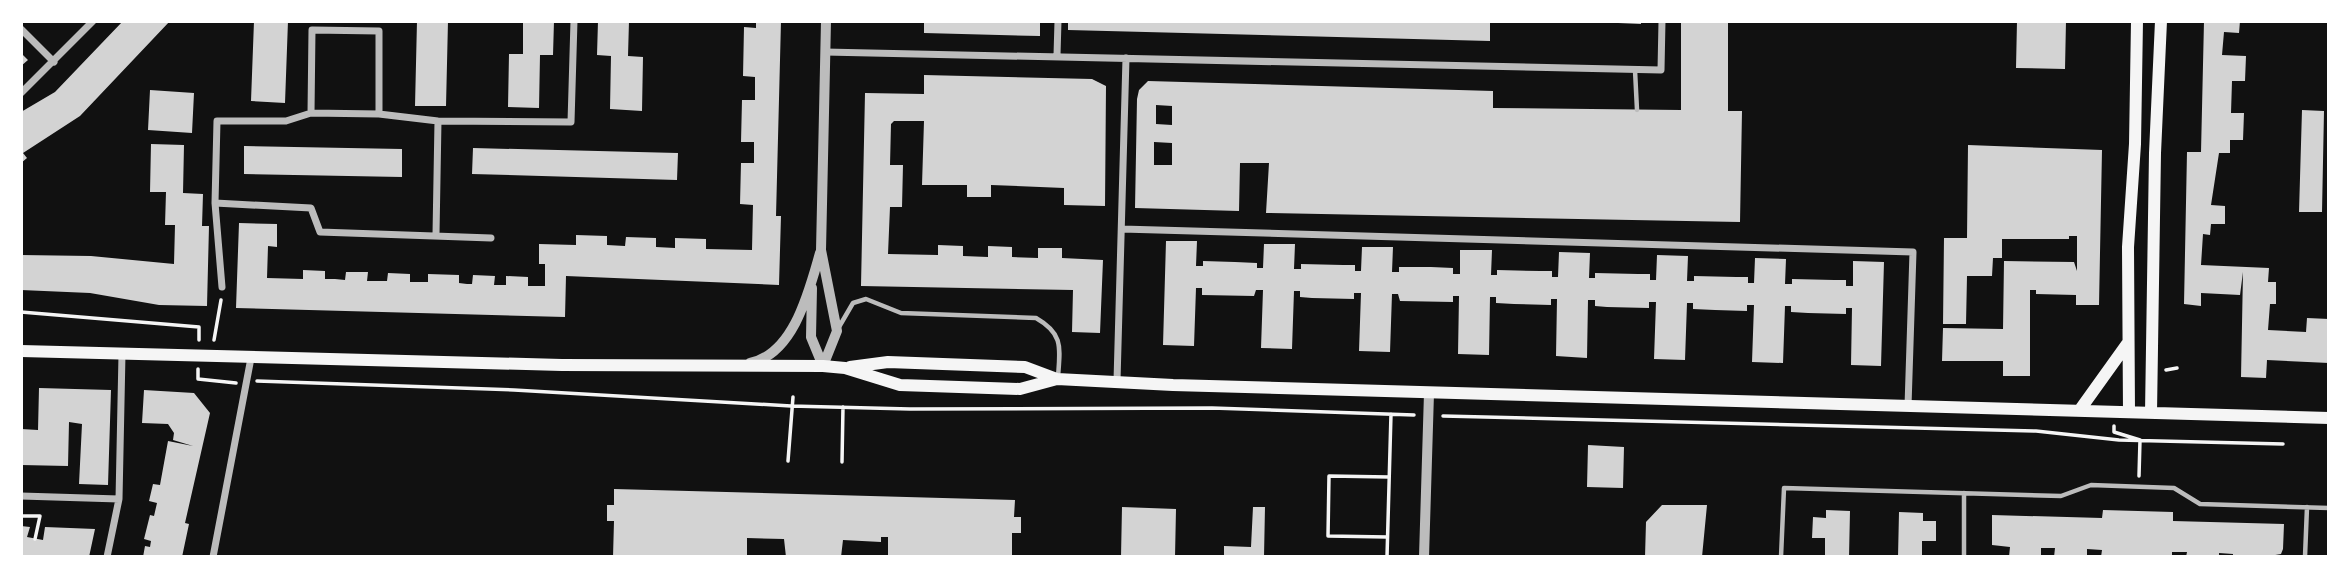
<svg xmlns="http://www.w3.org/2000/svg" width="2350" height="578" viewBox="0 0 2350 578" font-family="Lato,sans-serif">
<rect width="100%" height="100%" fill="#111"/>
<path fill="#d3d3d3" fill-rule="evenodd" d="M123,21H170L80,116L23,153L27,158L21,163V112L55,92Z
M254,21H288L285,103L251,101Z
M417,21H448L446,106H415Z
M523,21H554L553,55H540L539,108L508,107L509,54H523Z
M598,21H629L628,56L643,57L642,111L610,109L611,56L597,55Z
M756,21H781L776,216H781L779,285L566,276L565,317L236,308L239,223L277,224V247L268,246L267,278L303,279V270L325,271V279H335L345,280L346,272H368L367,281H387L388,273L410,274V282H428V274L459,275V283L467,284H472L473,275L495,276L494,285H506V276L528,277V286H545V264H539V244L576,245V235L607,236V245L625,246L626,237L656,238V247L675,248V238L706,239V249L752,250L753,205L740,204L741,163H754V142H741L742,100H755V77L743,76L744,27L756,28Z
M924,21H1040V36L924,33Z
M1068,21H1490V41L1068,30Z
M1618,21H1641V24L1618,23Z
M1681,21H1728V111H1742L1740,222L1266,213L1269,163H1240L1239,211L1135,208L1137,99L1139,90L1148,81L1493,91V108L1681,110ZM1156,105L1172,106V125L1156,124ZM1154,142L1172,143V165H1154Z
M2017,21H2066L2065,69L2016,68Z
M2204,21H2240L2239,33L2224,32L2222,55L2246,56L2245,81H2232L2231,113H2244L2243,140H2230V153H2219L2211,205L2225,206V224H2211L2210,235L2203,234L2201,265L2269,268L2268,282H2276V304H2270L2268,330L2306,332L2307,318L2329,319V363L2267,360L2266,378L2241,377L2243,272L2240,295L2201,293V306L2184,304L2187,152H2201Z
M21,53L28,60L21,66Z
M924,75L1092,79L1106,86L1105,206L1064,205V188L991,185V197H967V185H922L924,121H894L891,124L890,165H903L902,207H890L888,254L938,255V245L963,246V256L988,257V246L1012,247V257L1038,258V248H1062V258L1103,260L1100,333L1072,332L1073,290L861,286L865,93L924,94Z
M150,90L194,93L192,133L148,130Z
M2302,110L2324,111L2322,212H2299Z
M151,144L184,145L183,193L203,194L202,226H209L207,306L159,305L90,293L21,290V255L91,256L174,264L175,225H165L166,192H150Z
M1968,145L2102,150L2099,305H2076V295L2036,294V290H2030V376H2003V361H1942L1943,328L2003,329L2004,261L2074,262L2077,271V236H2069V239H2002V258H1993L1992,276H1967L1966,324H1943L1944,238H1967Z
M244,146L402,149V177L244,174Z
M473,148L678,153L677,180L472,174Z
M1166,241H1197L1196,266H1203V261L1235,262L1257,263V268H1263L1264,244H1295L1294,269H1301V264L1343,265H1355V271H1361L1362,247H1393L1392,272H1399V267H1431L1453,268V274H1460V250H1492L1491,275H1497V270L1540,271H1552V277H1558L1559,252L1590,253L1589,278H1595V273L1638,274H1650V280H1656L1657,255L1688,256L1687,281H1694V276L1736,277H1748V283H1754L1755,258L1786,259L1785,284H1792V279L1834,280H1846V286H1853V261L1884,262L1881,366L1851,365L1852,308H1846V314L1808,313L1791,312V306H1785L1783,363L1752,362L1754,305H1747V311L1715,310L1693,309V303H1687L1685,360L1654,359L1656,302H1649V308L1607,307L1595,306V300H1588L1587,358L1556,356L1557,299H1551V305L1514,304L1496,303V297H1490L1489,355L1458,354L1459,296H1453V302L1400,301L1398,294H1392L1390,352L1359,351L1361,293H1354V299L1312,298L1300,297V291H1294L1292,349L1261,348L1263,290H1256L1254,296L1202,295V288H1196L1194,346L1163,345Z
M39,388L111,390L108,485L79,484L82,424L69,422L68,466L21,465V429L38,430Z
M144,390L194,393L210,413L185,523L189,524L182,557H143L145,546L150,547L151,541L144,539L150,515L154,516L157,503L149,501L153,484L160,485L168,441L193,446L173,440L174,433L168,424L142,423Z
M1588,445L1624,447L1623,488L1587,487Z
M614,489L1015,500L1014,517H1021V533H1012V557H888V537H881V542L843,540L841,557H786L784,539L747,538V557H613L614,521H607V505H614Z
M1662,505H1707L1702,557H1645L1646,522Z
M1122,507L1176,509L1175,557H1121Z
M1253,507H1265L1264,557H1224V546L1251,547Z
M1826,510L1850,511L1849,557H1825V538H1812L1813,517L1826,518Z
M2103,510L2173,512V521L2284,524L2283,549L2281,554L2264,557H2233V554L2219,553V557H2186L2187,552H2172V557H2101L2102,550L2087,549V557H2054L2055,548H2041V557H2009L2010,547L1992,545V515L2102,518Z
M1899,512L1923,513V521H1936V541H1922V557H1898Z
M21,526L30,527L27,537L43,540L45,527L95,529L89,557H21Z"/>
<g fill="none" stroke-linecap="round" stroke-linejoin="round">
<path stroke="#f5f5f5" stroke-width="3.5" d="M21,312L199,327V340
M214,340L221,300
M198,369V379L236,383
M2166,370L2177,368
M257,381L514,390L791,406L910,409L1212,408L1414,415
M1443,416L2036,431L2119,440L2283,444
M2114,426V432L2140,440L2139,476
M788,461L793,397
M842,462L843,407
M21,516H40L35,539
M1387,537L1328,536L1329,476L1389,477
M1387,557L1391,414"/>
<path stroke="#bcbcbc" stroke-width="4.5" d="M1635,70L1637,110
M839,327L853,303L866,299L901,313L1036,318C1064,334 1060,348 1058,377
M1964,493V557
M1781,557L1784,488L2061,496L2091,485L2174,488L2200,504L2329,508
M2305,557L2307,507"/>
<path stroke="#bcbcbc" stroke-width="7" d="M21,29L54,62
M825,52L1661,70L1662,21
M1057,55L1058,21
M21,93L93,21
M379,114V31L312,30L311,113L379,114L438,121L571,122L574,21
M215,203L311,208L320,232L491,238
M1122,229L1913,252L1908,406
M436,234L438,121
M222,287L215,203L217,121H286L311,113
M1117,381L1126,58
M21,496L119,499
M107,557L119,499L122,354
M213,557L251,358"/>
<path stroke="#bcbcbc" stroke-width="10" d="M812,288L811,337L823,366
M750,363C794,354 809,291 820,253
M823,366L837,331L821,250L826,21
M1424,557L1429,393"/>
<path stroke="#f5f5f5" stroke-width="12" d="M21,351L562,365L823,366L845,368L900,385L1020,389L1057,379L1173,385L2329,418
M850,367L888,362L1025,367L1057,379
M2079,411L2127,344
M2129,412L2128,247L2135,144L2137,21
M2151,413L2155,153L2161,21"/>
</g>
<rect width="2350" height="578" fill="none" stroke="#ffffff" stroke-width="46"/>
</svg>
